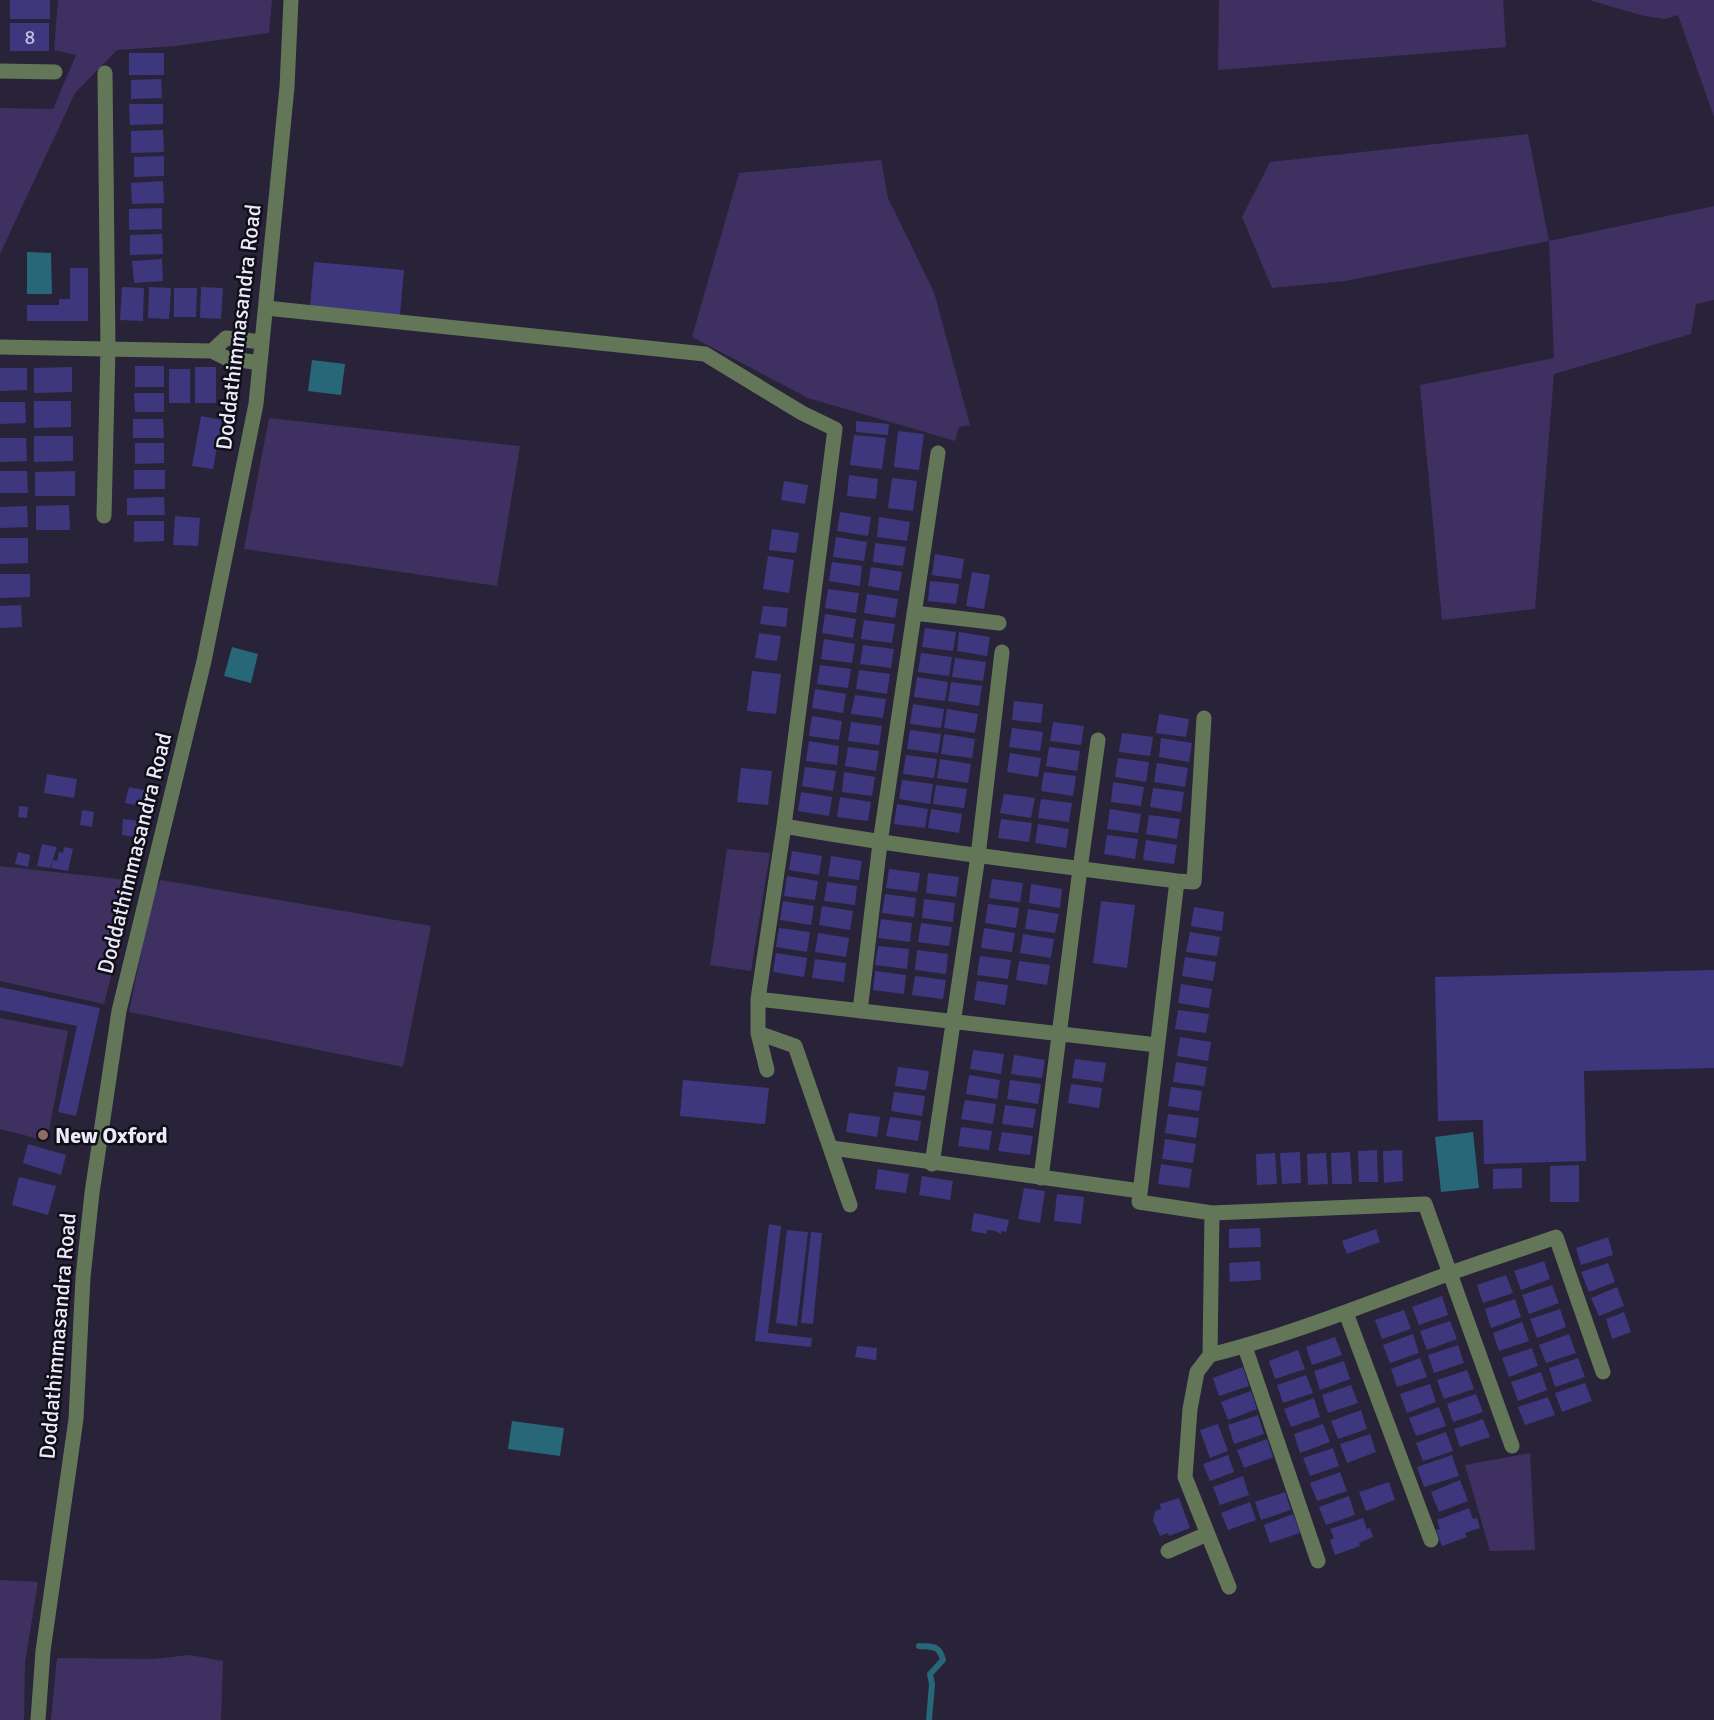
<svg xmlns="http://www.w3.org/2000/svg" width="1714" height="1720" viewBox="0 0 1714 1720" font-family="Signika,sans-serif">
<rect width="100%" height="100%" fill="#282338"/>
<path fill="#3e3161" d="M58,0H272L269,33L176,46L117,50L75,93L0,254V108L53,109L76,55L54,50Z
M1219,0H1503L1506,47L1218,70Z
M1589,0H1714V117L1678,15L1665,19L1644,16Z
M1528,134L1549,241L1714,206V300L1696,304L1691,334L1554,374L1535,609L1442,620L1420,385L1554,358L1549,241L1345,281L1272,288L1242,217L1270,162Z
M881,160L888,198L934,292L970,425L959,427L955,441L808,398L692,337L739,173Z
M269,418L520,446L497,586L244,549Z
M727,849L770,853L751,971L710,965Z
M0,866L136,881L104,1004L0,981Z
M161,880L431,926L403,1067L129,1012L153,893Z
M0,1018L68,1031L47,1141L0,1129Z
M1530,1453L1535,1550L1490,1551L1465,1465Z
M0,1580L38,1582L25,1663L24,1720H0Z
M190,1655L223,1661L221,1720H51L57,1658L153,1659Z"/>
<path fill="#276778" d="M27,252L51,253L52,294H27Z
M312,360L345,364L341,395L308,391Z
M232,647L258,654L251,683L224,676Z
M1473,1132L1479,1188L1441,1192L1435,1137Z
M512,1421L564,1428L560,1456L508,1449Z"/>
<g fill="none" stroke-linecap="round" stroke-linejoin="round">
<path stroke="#276778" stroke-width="6" d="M919,1646C933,1647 939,1645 943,1660L930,1674L932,1684L929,1720"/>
</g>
<path fill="#3e377e" d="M10,0H50V19H10Z
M10,23H49V51H10Z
M129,53H164V75H129Z
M161,79L162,98L131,99V80Z
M129,104H163V124L130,125Z
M163,130L164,152L131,153V131Z
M164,156V176L134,177V157Z
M163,181L164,203L132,204L131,183Z
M162,208V229L129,230V209Z
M162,234L163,254L130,255V235Z
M162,259L163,281L134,283L132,261Z
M314,262L404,270L400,315L310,307Z
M70,268H88V321H27V305H59V299H70Z
M122,287L144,288L143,321L120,320Z
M149,287L171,288L169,319L148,318Z
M201,287L223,288L221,319L200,318Z
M174,288H197L196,317H174Z
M135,366H164V387H135Z
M72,367V392L34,393V368Z
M195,367H216V403H195Z
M0,368H27V390L0,391Z
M169,369H190V403H169Z
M134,393H164V412H135Z
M34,401H71V427L34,428Z
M0,402H25L26,423L0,424Z
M201,416L222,420L213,469L192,466Z
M133,419H163L164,438H133Z
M856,421L889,424L888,435L856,432Z
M898,431L924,434L919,470L894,467Z
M854,435L886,438L882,469L850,465Z
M34,436H73V461L34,462Z
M0,438H26L27,461L0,462Z
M135,443H164V463L135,464Z
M134,470H165V489H134Z
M0,471H27L28,493H0Z
M75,471V496H35V472Z
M849,475L878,479L876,499L847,496Z
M892,478L917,481L913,511L888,508Z
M784,481L808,485L805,504L781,500Z
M164,497L165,515H127V498Z
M69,505L70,530H36V506Z
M27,506L28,527L0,528V507Z
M840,512L871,517L868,536L837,531Z
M175,516L200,518L198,546L173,545Z
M879,517L910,522L907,541L877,537Z
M134,521H164V541L134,542Z
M772,529L799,533L796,553L769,550Z
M836,537L867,542L864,561L833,557Z
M0,538H28V563L0,564Z
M875,543L906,547L903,566L873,562Z
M935,554L964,559L961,579L932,575Z
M768,556L794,560L789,593L763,589Z
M832,562L862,566L860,586L829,581Z
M871,567L902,572L899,591L868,586Z
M972,572L990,575L984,609L966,606Z
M0,574H30V597L0,598Z
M930,581L959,584L956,604L928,601Z
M828,589L859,593L856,613L825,608Z
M867,594L898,599L895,618L864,613Z
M21,605L22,627L0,628V606Z
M763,606L788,608L786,627L760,624Z
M825,614L856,619L853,638L822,633Z
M864,620L895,624L892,643L861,639Z
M925,628L956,632L953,651L922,647Z
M959,632L990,637L987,656L957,651Z
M759,633L781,636L777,661L755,658Z
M824,639L855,644L852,663L821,659Z
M863,645L894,649L891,668L860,664Z
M921,653L952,657L949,676L918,672Z
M955,658L986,662L983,681L952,677Z
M820,665L851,669L848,688L817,684Z
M859,670L890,674L887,694L856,689Z
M752,671L781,674L776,714L747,711Z
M917,677L948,682L945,701L914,697Z
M951,682L982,686L979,706L948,701Z
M815,689L846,694L843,713L812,708Z
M855,695L886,699L883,718L851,714Z
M1014,701L1043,704L1041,723L1012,720Z
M913,704L944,709L941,728L910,724Z
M947,709L978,714L975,733L944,728Z
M1159,714L1189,719L1186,737L1156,733Z
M812,716L842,721L839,740L809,736Z
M851,722L882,726L879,745L848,741Z
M1053,722L1084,726L1081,745L1050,741Z
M1012,728L1043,732L1040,751L1009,747Z
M910,730L941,734L938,753L907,749Z
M1122,733L1153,737L1150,756L1119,752Z
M944,734L975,739L972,758L941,754Z
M1161,738L1192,743L1189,762L1159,757Z
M809,741L839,746L837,765L806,761Z
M848,747L879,751L876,771L845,766Z
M1049,747L1080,751L1077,771L1046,766Z
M1010,753L1041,758L1038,777L1007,772Z
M906,755L937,759L934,778L903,774Z
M1118,758L1149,762L1146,782L1115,777Z
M940,759L971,764L968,783L937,778Z
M1157,763L1188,768L1185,787L1154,782Z
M805,767L836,771L833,791L802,786Z
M741,768L772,771L768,805L737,802Z
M844,772L875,777L872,796L842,792Z
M1044,772L1076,776L1073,796L1041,791Z
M47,774L77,779L74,798L44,793Z
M902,780L933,784L930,804L899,799Z
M1113,782L1144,787L1141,806L1111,802Z
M936,785L967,789L964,808L933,804Z
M129,787L144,790L140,806L125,803Z
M1153,788L1184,792L1181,812L1150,807Z
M801,792L832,797L829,816L798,811Z
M1004,794L1035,798L1031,818L1000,813Z
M840,797L871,802L868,821L837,817Z
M1041,799L1072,803L1069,822L1038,818Z
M897,804L928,809L925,828L894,824Z
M19,806L28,807L27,818L18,817Z
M931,809L962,814L959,833L928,828Z
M1110,809L1141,814L1138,833L1107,829Z
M82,810L94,812L92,827L80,825Z
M1149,815L1180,819L1177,839L1146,834Z
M123,819L139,821L137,837L122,835Z
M1001,819L1032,823L1029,842L998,838Z
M1038,824L1069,829L1066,848L1035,843Z
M1107,835L1138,839L1135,859L1104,854Z
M1146,840L1177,845L1174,864L1143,860Z
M42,844L57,847L50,868L37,866Z
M64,847L73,849L68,871L51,868L53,860L57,861L59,852L63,853Z
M792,851L822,856L819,875L789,870Z
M18,852L30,855L28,867L15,864Z
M831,856L862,861L859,880L828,876Z
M889,869L920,873L917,892L886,888Z
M928,873L959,877L956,897L926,893Z
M787,876L818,881L815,900L784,896Z
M992,879L1023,883L1020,902L989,898Z
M827,882L857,886L855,905L824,901Z
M1031,884L1062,889L1060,908L1029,903Z
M885,894L916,898L914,917L882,913Z
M924,899L955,903L953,922L922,918Z
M783,901L814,906L811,925L780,920Z
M1101,901L1135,905L1127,968L1093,963Z
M988,904L1019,908L1016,928L985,923Z
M822,906L853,911L850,930L819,925Z
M1194,907L1224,912L1222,931L1191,926Z
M1028,909L1059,914L1055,933L1025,929Z
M881,919L912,923L910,942L878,938Z
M921,923L952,927L949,946L918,942Z
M779,928L810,932L807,952L776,947Z
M984,928L1015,933L1012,952L981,948Z
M1190,932L1220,937L1217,956L1186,952Z
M818,933L849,938L846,957L815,952Z
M1023,934L1054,939L1051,958L1020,953Z
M878,946L909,949L907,969L875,965Z
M917,950L948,954L946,974L915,970Z
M776,953L807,958L804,977L773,972Z
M980,956L1011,960L1008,979L977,975Z
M1185,957L1216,962L1213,981L1182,976Z
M815,959L846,963L844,982L812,978Z
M1019,961L1050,965L1047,985L1016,980Z
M1714,970V1068L1584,1071L1586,1161L1484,1164L1483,1120L1438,1121L1435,977Z
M875,971L906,975L904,994L873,990Z
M915,976L946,980L943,999L912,995Z
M977,981L1008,985L1005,1005L974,1000Z
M1181,984L1212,989L1209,1008L1178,1003Z
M0,987L100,1008L76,1116L58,1112L77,1026L0,1010Z
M1178,1010L1209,1014L1206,1033L1175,1029Z
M1180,1037L1211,1042L1208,1061L1177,1056Z
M973,1050L1004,1054L1001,1074L970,1069Z
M1014,1055L1045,1060L1042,1078L1011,1074Z
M1075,1059L1106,1063L1103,1082L1072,1078Z
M1176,1062L1207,1067L1204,1086L1173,1082Z
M898,1067L929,1071L926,1090L895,1086Z
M969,1075L1000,1080L997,1099L966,1094Z
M683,1080L769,1088L765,1124L680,1116Z
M1010,1080L1041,1084L1038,1104L1007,1099Z
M1071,1084L1102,1088L1099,1108L1068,1103Z
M1171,1087L1202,1091L1199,1111L1168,1106Z
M894,1092L925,1096L922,1116L891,1111Z
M965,1100L996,1104L993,1124L961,1119Z
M1005,1105L1036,1109L1033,1128L1002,1124Z
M849,1113L880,1117L877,1137L846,1132Z
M1168,1114L1199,1118L1196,1138L1165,1133Z
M890,1117L921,1121L918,1141L886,1136Z
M961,1127L992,1131L989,1150L958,1146Z
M1002,1132L1033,1136L1030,1155L998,1151Z
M1165,1139L1196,1144L1193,1163L1162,1159Z
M28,1144L66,1155L61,1175L23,1163Z
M1377,1150L1378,1182H1359L1358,1151Z
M1402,1150L1403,1181L1384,1183L1383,1151Z
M1300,1152L1301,1183L1282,1184L1280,1153Z
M1350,1152L1352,1184H1332L1331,1153Z
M1275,1153L1277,1184L1257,1185L1256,1154Z
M1326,1153L1328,1184L1308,1185L1307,1154Z
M1161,1164L1192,1169L1189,1188L1158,1184Z
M1579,1165V1202H1550V1166Z
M1522,1168V1188L1493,1189V1169Z
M878,1169L909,1174L906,1193L875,1189Z
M922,1176L953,1181L950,1200L919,1195Z
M19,1177L56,1186L48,1215L12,1205Z
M1024,1188L1045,1191L1040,1223L1018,1219Z
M1057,1194L1084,1197L1081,1224L1054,1221Z
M974,1213L1009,1220L1006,1232L1001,1231V1234L995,1231L987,1230V1234L971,1231Z
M769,1224L781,1226L768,1333L812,1338L811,1347L755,1341Z
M1260,1228L1261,1247L1229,1248V1229Z
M1376,1229L1380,1242L1347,1254L1342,1241Z
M787,1230L808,1232L797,1326L776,1323Z
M811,1232L822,1233L813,1324L801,1323Z
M1608,1237L1613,1255L1581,1265L1576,1248Z
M1260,1261L1261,1280L1230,1282L1229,1263Z
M1544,1261L1550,1279L1521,1290L1514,1271Z
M1608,1263L1615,1282L1589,1292L1581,1272Z
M1506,1275L1513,1293L1483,1303L1477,1285Z
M1552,1285L1559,1303L1529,1314L1522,1295Z
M1617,1287L1624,1306L1599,1316L1591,1298Z
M1442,1296L1448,1315L1419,1325L1412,1307Z
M1515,1299L1521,1317L1491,1328L1485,1309Z
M1560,1309L1566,1327L1537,1338L1530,1319Z
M1404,1310L1411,1329L1382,1339L1375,1320Z
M1624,1312L1631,1332L1612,1339L1606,1319Z
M1450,1321L1457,1339L1427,1350L1420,1331Z
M1522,1322L1529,1341L1499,1351L1493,1333Z
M1413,1334L1419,1353L1390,1363L1383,1345Z
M1569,1334L1576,1353L1546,1363L1539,1345Z
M1335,1337L1342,1355L1312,1365L1306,1347Z
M1458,1345L1464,1363L1434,1373L1428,1355Z
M857,1346L877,1348L876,1360L855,1357Z
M1532,1348L1538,1366L1509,1377L1502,1358Z
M1298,1350L1305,1369L1275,1379L1269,1361Z
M1420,1358L1427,1377L1397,1387L1391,1369Z
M1578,1358L1585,1377L1555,1387L1549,1368Z
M1344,1361L1350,1379L1320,1390L1314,1371Z
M1243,1367L1249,1386L1219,1396L1213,1378Z
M1467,1370L1474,1389L1444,1399L1437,1380Z
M1541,1372L1547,1390L1518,1401L1511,1382Z
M1306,1375L1313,1393L1283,1403L1277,1385Z
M1585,1383L1592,1401L1562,1412L1555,1393Z
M1430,1384L1436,1402L1407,1413L1400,1394Z
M1351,1385L1358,1403L1328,1413L1322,1395Z
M1251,1391L1257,1409L1228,1420L1221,1402Z
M1476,1394L1483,1412L1453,1422L1447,1404Z
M1548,1397L1555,1415L1525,1425L1518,1407Z
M1314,1398L1320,1417L1291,1427L1284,1409Z
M1439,1407L1446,1426L1416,1436L1409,1418Z
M1361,1410L1367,1429L1338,1439L1331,1421Z
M1258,1415L1264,1434L1234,1444L1228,1425Z
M1483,1419L1490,1437L1460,1447L1454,1429Z
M1218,1424L1228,1451L1210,1458L1200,1430Z
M1323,1424L1330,1442L1300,1453L1294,1434Z
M1446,1432L1453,1451L1423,1461L1416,1443Z
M1370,1434L1376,1452L1347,1463L1340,1444Z
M1267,1439L1273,1457L1244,1468L1237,1450Z
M1333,1448L1339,1466L1310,1476L1303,1458Z
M1228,1455L1234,1472L1210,1481L1203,1464Z
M1452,1455L1459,1476L1424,1487L1417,1467Z
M1340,1472L1347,1491L1317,1501L1310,1483Z
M1243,1476L1249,1495L1220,1505L1213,1487Z
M1460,1480L1468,1501L1439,1512L1431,1492Z
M1389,1482L1395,1500L1366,1511L1359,1492Z
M1285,1492L1291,1510L1261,1520L1255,1502Z
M1349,1496L1355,1515L1326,1525L1319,1507Z
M1179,1498L1190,1528L1169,1536L1168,1533L1160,1536L1153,1520L1155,1511L1161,1509L1160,1504Z
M1250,1502L1256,1520L1228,1530L1221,1513Z
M1469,1508L1473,1519L1477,1518L1480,1528L1465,1533L1467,1537L1442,1546L1436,1530L1440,1529L1437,1520Z
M1293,1514L1300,1533L1270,1543L1264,1525Z
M1363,1518L1367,1529L1370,1528L1373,1537L1359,1543L1360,1546L1335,1555L1330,1540L1334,1538L1330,1529Z"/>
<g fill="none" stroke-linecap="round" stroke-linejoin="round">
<path stroke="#637758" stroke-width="15" d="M0,71L55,72
M266,308L705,354L802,413L835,429L784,826L758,999V1033L767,1070
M0,347L212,351L226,358L260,363
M212,351L226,338L262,342
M104,516L108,348L105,73
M914,613L999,623
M784,826C914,849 1046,864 1177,881L1194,882L1204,718
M1177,881L1139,1202L1212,1213L1425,1204L1512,1446
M758,999L1157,1045
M860,1011L880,843L938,453
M758,1033L795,1046L850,1205
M832,1148L1140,1191
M932,1164L978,856L1002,652
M1041,1178L1080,869L1098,740
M1212,1213L1210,1355L1197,1372L1190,1409L1185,1477L1229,1587
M1346,1313L1431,1540
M1245,1347L1318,1561
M1210,1355C1291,1335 1369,1303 1448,1274C1483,1261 1520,1250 1556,1237L1603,1372
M1168,1551L1207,1534
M38,1720L43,1651L76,1419L83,1277L92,1193L119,1011L204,661L256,404L287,87L291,0"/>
</g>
<circle fill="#8d6e63" stroke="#100e18" stroke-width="2" cx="43" cy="1135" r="6"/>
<g text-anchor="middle" stroke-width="5" stroke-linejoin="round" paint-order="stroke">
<g font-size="20" fill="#c0bdda">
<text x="30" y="44">8</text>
</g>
<g font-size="22" fill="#eceaf8" stroke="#100e18">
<text transform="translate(238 327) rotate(-83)" y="8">Doddathimmasandra Road</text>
<text transform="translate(134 853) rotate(-76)" y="8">Doddathimmasandra Road</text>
<text transform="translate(57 1336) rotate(-85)" y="8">Doddathimmasandra Road</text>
</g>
<g font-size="22" font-weight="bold" fill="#eceaf8" stroke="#100e18" text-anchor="start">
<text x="55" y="1143">New Oxford</text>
</g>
</g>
</svg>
